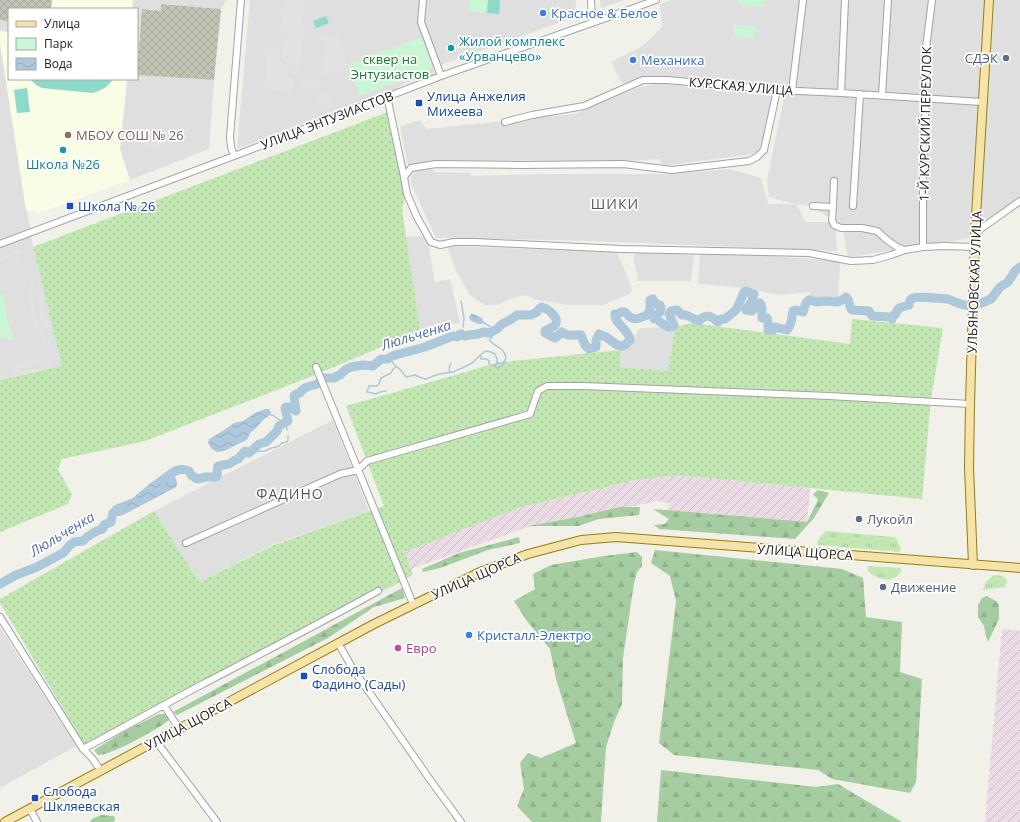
<svg xmlns="http://www.w3.org/2000/svg" width="1020" height="822" viewBox="0 0 1020 822" font-family="'Open Sans',sans-serif">
<defs>
<pattern id="industrial-furrows" width="10" height="10" patternUnits="userSpaceOnUse"><rect width="10" height="10" fill="#eadbe4"/><path d="M-1 1l2-2M0 10L10 0M9 11l2-2" fill="none" stroke="#c8bcc3"/></pattern>
<pattern id="construction-cross-hatch" width="8" height="8" patternUnits="userSpaceOnUse"><rect width="8" height="8" fill="#c2c5b5"/><path d="M0 0l8 8M0 8l8-8" fill="none" stroke="#a6a99b"/></pattern>
<pattern id="grass-tufts" width="24" height="20" patternUnits="userSpaceOnUse"><rect width="24" height="20" fill="#c3e7b3"/><path d="M3 7l-1-3M5 7V3M7 7l1-3M15 17l-1-3M17 17v-4M19 17l1-3" fill="none" stroke="#a7c69a"/></pattern>
<pattern id="forest-firs" width="22" height="20" patternUnits="userSpaceOnUse"><rect width="22" height="20" fill="#a6cda1"/><path d="M5 1l3.5 6h-7zM16 11l3.5 6h-7z" fill="#8fb08a"/></pattern>
<pattern id="garden-dots" width="8" height="8" patternUnits="userSpaceOnUse"><rect width="8" height="8" fill="#c3e7b3"/><path d="M2 2h.1M6 6h.1" fill="none" stroke="#a7c69a" stroke-width="1.8" stroke-linecap="round"/></pattern>
<pattern id="water-waves" width="16" height="10" patternUnits="userSpaceOnUse"><rect width="16" height="10" fill="#adc8db"/><path d="M0 5q4-4 8 0t8 0" fill="none" stroke="#95acbc"/></pattern>
</defs>
<rect width="100%" height="100%" fill="#f1f0e9"/>
<path fill="#dfdfdf" d="M133,0H226L221,9L162,4L161,11L143,9L137,74V9H132Z
M250,0H576L575,17L433,68L435,75L427,78L417,79L402,85L396,89L237,149Z
M600,0H625L601,8Z
M671,0H985L978,102L972,237L948,242L848,257L842,224L809,206L796,204L806,222H835L837,251L591,241L510,239L436,238L411,184V176L416,171L432,169L435,172L470,173L471,176L541,174H670L730,169L761,178L768,204H795L769,197L767,180L786,88L644,77L623,84L621,81L611,62L643,46L662,27L660,4Z
M992,0H1020V198L984,223L980,222L979,219Z
M0,20L9,21V32L0,31Z
M0,43L33,247L62,366L0,380Z
M137,75L214,80L209,149L130,180L120,150L127,79H137Z
M659,83L772,96L767,126L759,151L752,154L662,166L660,159L628,161L439,160L408,165L400,127L419,120L427,129L575,114L636,88Z
M427,236L435,282L450,279L460,323L420,329L406,237Z
M447,246L617,252L632,288L630,294L602,305H568L537,300L525,295L510,299L497,305H484L470,295L456,271Z
M639,252L694,255L691,281H638L633,256Z
M700,254H739L840,261L838,300L809,299L810,292L778,295L747,288L698,284Z
M675,327L668,371L620,367L621,350H626L640,328Z
M333,420L369,511L274,544L199,582L154,511Z
M0,627L76,746L0,788Z"/>
<path fill="url(#industrial-furrows)" d="M678,475L810,488L807,523L668,512L669,503L658,501L525,528L411,569L405,552L521,507L636,480Z
M1002,629L1020,631V822H985Z"/>
<path fill="#f9fde6" d="M52,0H133L132,9H51Z
M0,31L9,32V79H127L120,150L130,180L39,213L26,210L0,43Z"/>
<path fill="url(#construction-cross-hatch)" d="M0,0H52L51,9H9V21L0,20Z
M161,4L221,9L214,80L137,75L142,9L161,11Z"/>
<path fill="url(#grass-tufts)" d="M826,531L894,537L896,538L901,549L899,552L819,545L817,544V542L820,537Z
M868,566L901,568V572C892,584 877,580 868,571Z
M998,575L1004,577L1007,580V583L1004,587L983,590L986,582L992,576Z"/>
<path fill="url(#forest-firs)" d="M818,490L829,493L814,518L795,539L659,529L654,525L665,524L669,519L653,509L807,522L818,500L813,494Z
M620,507H640L639,515L599,519L578,526H529L578,517Z
M519,537L520,543L488,550L440,568L423,572L422,569L459,553Z
M655,550L842,569L863,578L866,617L902,622L900,672L922,679L916,782L910,793L832,779L818,770L674,755L659,743L676,601L670,576L651,563Z
M637,552L642,557V566L637,572L634,583L623,658L622,704L614,722L606,747L601,822H532L517,806L524,789L520,763L528,753L541,758L576,743L556,679L550,649L527,621L514,601L535,589L533,574L551,565L604,556Z
M402,588L405,598L374,607L328,638L177,715L173,712Z
M987,596L996,601L999,604V619L988,642L986,636L984,626L978,617V605L982,598Z
M159,714H167L169,720C158,729 110,756 98,755L94,750L123,732Z
M661,770L816,787L838,784L902,822H657Z
M101,815L114,816L115,820L113,822H90L92,819Z"/>
<path fill="#cbf6d6" d="M470,0H487L486,13L468,11Z
M739,0H764V7L738,5Z
M734,25L755,26L754,38L733,36Z
M421,37L433,68L360,96L348,65Z
M2,293H4L6,316L13,339L11,341L0,336V296Z"/>
<path fill="url(#garden-dots)" d="M388,112L400,165L405,198L402,209L420,329L419,331L315,375L145,441L62,459L58,469L72,495L68,504L0,532V380L62,366L33,247Z
M852,319L943,328L931,399L922,499L678,475L636,480L521,507L405,552L413,575L88,750L0,603V599L154,511L199,582L274,545L384,506L346,406L497,363L504,362L621,350L620,367L668,371L675,327L692,323L850,344Z"/>
<path fill="#8ddaca" d="M488,0H500L499,14L487,13Z
M326,16L329,23L316,28L313,21Z
M30,79H113C108,87 102,90 93,93L42,88L36,85Z
M27,88L30,112L17,113L14,90Z"/>
<path fill="#e2e2e2" d="M285,0H302L301,7L285,6Z
M283,9L303,11L302,31L281,30Z
M289,33L339,37L348,66L329,74L323,73L325,40L303,38L300,70L292,69L282,57L284,35L289,36Z
M267,49L279,50V60L288,71L287,77L294,78L293,92L264,90Z
M301,80L320,81L319,89L300,88Z
M326,91L332,107L323,110L317,95Z
M141,130L156,131V136L141,134Z
M158,136H162L161,149L143,147V143L157,144Z
M20,250L21,253L0,261V257Z
M20,260L21,263L6,268L5,265Z
M31,278H34L33,295L35,313L40,329L47,343L44,345L34,324L30,310L29,294Z
M39,291H43V306L44,314L50,327L46,330L40,315L39,308Z
M43,358L44,362L12,370L11,366Z
M52,365L53,368L0,380V377Z"/>
<path fill="url(#water-waves)" d="M471,314H474L482,318L484,323L479,324L471,321L469,318Z
M265,409H269L271,412V414L262,421L256,428L250,433L248,438L245,441L238,444L224,451L218,452L213,450L211,448L208,442L209,439L221,432L234,423L243,421L255,413Z
M168,472L172,473C175,477 179,482 176,487L123,515L118,516L114,514L112,509L113,506L133,498L148,485L163,474Z"/>
<g fill="none" stroke-linecap="round" stroke-linejoin="round">
<path stroke="#adc8db" stroke-width="1.5" d="M461,301L464,318L463,327
M462,335L463,330
M481,356V359H487L489,361V364C492,366 495,366 497,363
M494,365L497,368C502,367 504,365 505,361
M396,367C401,368 403,374 406,377L415,375L422,378L426,379L439,374L453,372L462,368L472,363L484,352L487,351L491,352L495,354L497,359V363H503L506,358C505,348 496,347 490,341V339C493,336 495,334 495,330C491,329 490,325 484,323
M450,372L449,368L451,363
M386,391L380,392L376,394L367,392L369,386C379,385 377,389 381,378L391,373L393,369L396,367L392,361L391,357
M270,415H273C275,417 276,418 278,419C284,424 286,421 287,430
M250,452L265,451L272,448L279,446L282,443L287,442L288,440V436"/>
<path stroke="#adc8db" stroke-width="9" d="M979,304L991,299L1000,287L1008,282L1015,271L1020,267
M660,322L668,327L673,326L674,325L669,314L671,311L677,310L682,315H686L699,321C706,313 711,316 718,322L721,319H725L736,310L739,304L744,292L746,291L750,293L754,294C753,300 750,305 746,309V310L752,311L757,305L760,303C764,308 761,312 762,318H767L768,323V330H773L775,327L787,330C793,323 791,319 793,311L796,310L803,312L806,303L809,300L817,302L825,301L837,302L842,300L846,297C851,300 848,307 852,310L869,311L872,316L890,317L892,319L893,316H894L899,308L909,305C909,304 910,300 911,299C916,295 941,299 948,299C955,301 961,306 968,305
M325,378H335L337,376L340,375L345,370L351,367L363,365L373,366L381,359H388L392,356L425,347L453,336L457,337L460,334L465,336L470,335L478,334L483,332L489,333L497,329L502,324L510,320L517,315H531L537,312L539,309L542,307C548,309 562,319 554,326C551,328 548,329 545,331V333L555,338L562,332C570,338 573,334 581,335L585,345L589,349L593,348L596,347V341L599,334L606,337L617,345L622,346L625,345L630,340C629,329 614,324 615,314H618L621,312H625C633,322 637,319 647,315L650,310V300L652,299H653L656,304L660,305L661,308L660,312L655,317L654,319
M163,480C171,474 178,466 189,471L191,475L197,479L206,477H216C219,474 216,469 218,466L229,464L235,460L238,459L245,451L249,453L259,444L266,442L277,431L279,426L288,421L285,408L286,407H291L296,411L294,396L296,394L300,393C304,385 312,387 319,383
M0,584L16,575L37,567L63,553L70,545L74,542L83,541C87,536 97,530 103,529L104,525L111,522L113,513L123,508"/>
<defs>
<path id="minor" d="M423,0L421,22L441,76
M591,0L592,23
M777,90L764,150L757,157L749,161L672,170L623,164L521,165L436,164L411,168L404,177L407,194L417,217L431,242L440,245L454,242H476L621,249L809,253L851,261L873,260L891,255L905,250L923,247L944,246L975,247
M792,91L803,0
M841,93L845,0
M882,95L888,0
M387,96L404,177
M505,122L532,115L584,106L643,80H667L777,90L841,93L982,102
M234,156L231,147L230,137L241,0
M813,206L833,207L832,220L834,225L841,228H862L877,231L887,240L897,247L905,250
M853,206L860,94
M833,207L834,181
M975,233L1020,201
M0,244L234,156L441,76L606,18L656,0
M923,247V160L926,99L924,93L926,48L932,0
M316,367L413,604
M186,543L340,474L358,470L367,461L530,414L538,391L547,386H583L829,396L970,404
M0,617L83,749
M338,643L353,669L431,781L461,822
M164,705L179,729
M156,741L217,822
M101,771L92,758L83,749C123,728 163,705 203,684C262,653 321,623 378,591
M30,809L37,822"/>
<path id="major" d="M973,565L969,467L970,404L975,233L989,0
M5,822L374,624L480,572L528,554L581,540L616,537L1020,568"/>
</defs>
<use href="#minor" stroke="#a3a3a3" stroke-width="8"/>
<use href="#major" stroke="#94800b" stroke-width="10"/>
<use href="#minor" stroke="#fff" stroke-width="6"/>
<use href="#major" stroke="#f6e3a9" stroke-width="8"/>
</g>
<g fill="#3f7fe0" stroke="#fff" stroke-width="1.5">
<circle cx="543" cy="13" r="4"/>
<circle cx="633" cy="60" r="4"/>
<circle cx="469" cy="635" r="4"/>
</g>
<g fill="#0f9aa8" stroke="#fff" stroke-width="1.5">
<circle cx="451" cy="48" r="4"/>
<circle cx="63" cy="150" r="4"/>
</g>
<g fill="#5c6f8a" stroke="#fff" stroke-width="1.5">
<circle cx="1006" cy="58" r="4"/>
<circle cx="859" cy="519" r="4"/>
<circle cx="883" cy="587" r="4"/>
</g>
<g fill="#1a4fb4" stroke="#fff" stroke-width="1.5">
<rect x="415" y="99" width="8" height="8" rx="2"/>
<rect x="66" y="202" width="8" height="8" rx="2"/>
<rect x="300" y="672" width="8" height="8" rx="2"/>
<rect x="31" y="794" width="8" height="8" rx="2"/>
</g>
<circle fill="#8d6e63" stroke="#fff" stroke-width="1.5" cx="68" cy="135" r="4"/>
<circle fill="#d1479c" stroke="#fff" stroke-width="1.5" cx="398" cy="648" r="4"/>
<g text-anchor="middle" stroke-width="3.5" stroke-linejoin="round" paint-order="stroke">
<g font-size="13" fill="#366cbe" stroke="#fff" text-anchor="start">
<text x="551" y="18">Красное &amp; Белое</text>
<text x="641" y="65">Механика</text>
<text x="477" y="640">Кристалл-Электро</text>
</g>
<g font-size="13" fill="#0d838f" stroke="#fff" text-anchor="start">
<text x="459" y="46">Жилой комплекс<tspan x="459" dy="15">«Урванцево»</tspan></text>
<text x="63" y="169" text-anchor="middle">Школа №26</text>
</g>
<g font-size="13" fill="#4e5e75" stroke="#fff" text-anchor="start">
<text x="998" y="63" text-anchor="end">СДЭК</text>
<text x="867" y="524">Лукойл</text>
<text x="891" y="592">Движение</text>
</g>
<g font-size="13" fill="#147b2f" stroke="#fff">
<text x="390" y="64">сквер на<tspan x="390" dy="15">Энтузиастов</tspan></text>
</g>
<g font-size="13" fill="#222" stroke="#fff">
<text transform="translate(741 86) rotate(5)" y="5">КУРСКАЯ УЛИЦА</text>
<text transform="translate(327 120) rotate(-21)" y="5">УЛИЦА ЭНТУЗИАСТОВ</text>
<text transform="translate(925 124) rotate(-89)" y="5">1-Й КУРСКИЙ ПЕРЕУЛОК</text>
<text transform="translate(974 282) rotate(-88)" y="5">УЛЬЯНОВСКАЯ УЛИЦА</text>
<text transform="translate(805 552) rotate(4)" y="5">УЛИЦА ЩОРСА</text>
<text transform="translate(476 576) rotate(-24)" y="5">УЛИЦА ЩОРСА</text>
<text transform="translate(188 724) rotate(-28)" y="5">УЛИЦА ЩОРСА</text>
</g>
<g font-size="13" fill="#164399" stroke="#fff" text-anchor="start">
<text x="427" y="101">Улица Анжелия<tspan x="427" dy="15">Михеева</tspan></text>
<text x="78" y="211">Школа № 26</text>
<text x="312" y="674">Слобода<tspan x="312" dy="15">Фадино (Сады)</tspan></text>
<text x="43" y="796">Слобода<tspan x="43" dy="15">Шкляевская</tspan></text>
</g>
<g font-size="13" fill="#785e54" stroke="#fff" text-anchor="start">
<text x="76" y="140">МБОУ СОШ № 26</text>
</g>
<g font-size="13" fill="#b23c85" stroke="#fff" text-anchor="start">
<text x="406" y="653">Евро</text>
</g>
<g font-size="14" letter-spacing="1" fill="#555" stroke="#fff">
<text x="615" y="209">ШИКИ</text>
<text x="290" y="499">ФАДИНО</text>
</g>
<g font-size="14" font-style="italic" fill="#536fac" stroke="#fff">
<text transform="translate(416 335) rotate(-17)" y="5">Люльченка</text>
<text transform="translate(62 534) rotate(-31)" y="5">Люльченка</text>
</g>
</g>
<rect x="8" y="8" width="130" height="72" fill="#ffffff" stroke="#a7a7a7"/>
<rect x="16" y="21" width="20" height="6" fill="#f6e3a9" stroke="#a7a7a7"/>
<text x="44" y="28" font-size="12" fill="#222222">Улица</text>
<rect x="16" y="38" width="20" height="12" fill="#cbf6d6" stroke="#a7a7a7"/>
<text x="44" y="48" font-size="12" fill="#222222">Парк</text>
<rect x="16" y="58" width="20" height="12" fill="url(#water-waves)" stroke="#a7a7a7"/>
<text x="44" y="68" font-size="12" fill="#222222">Вода</text>
</svg>
